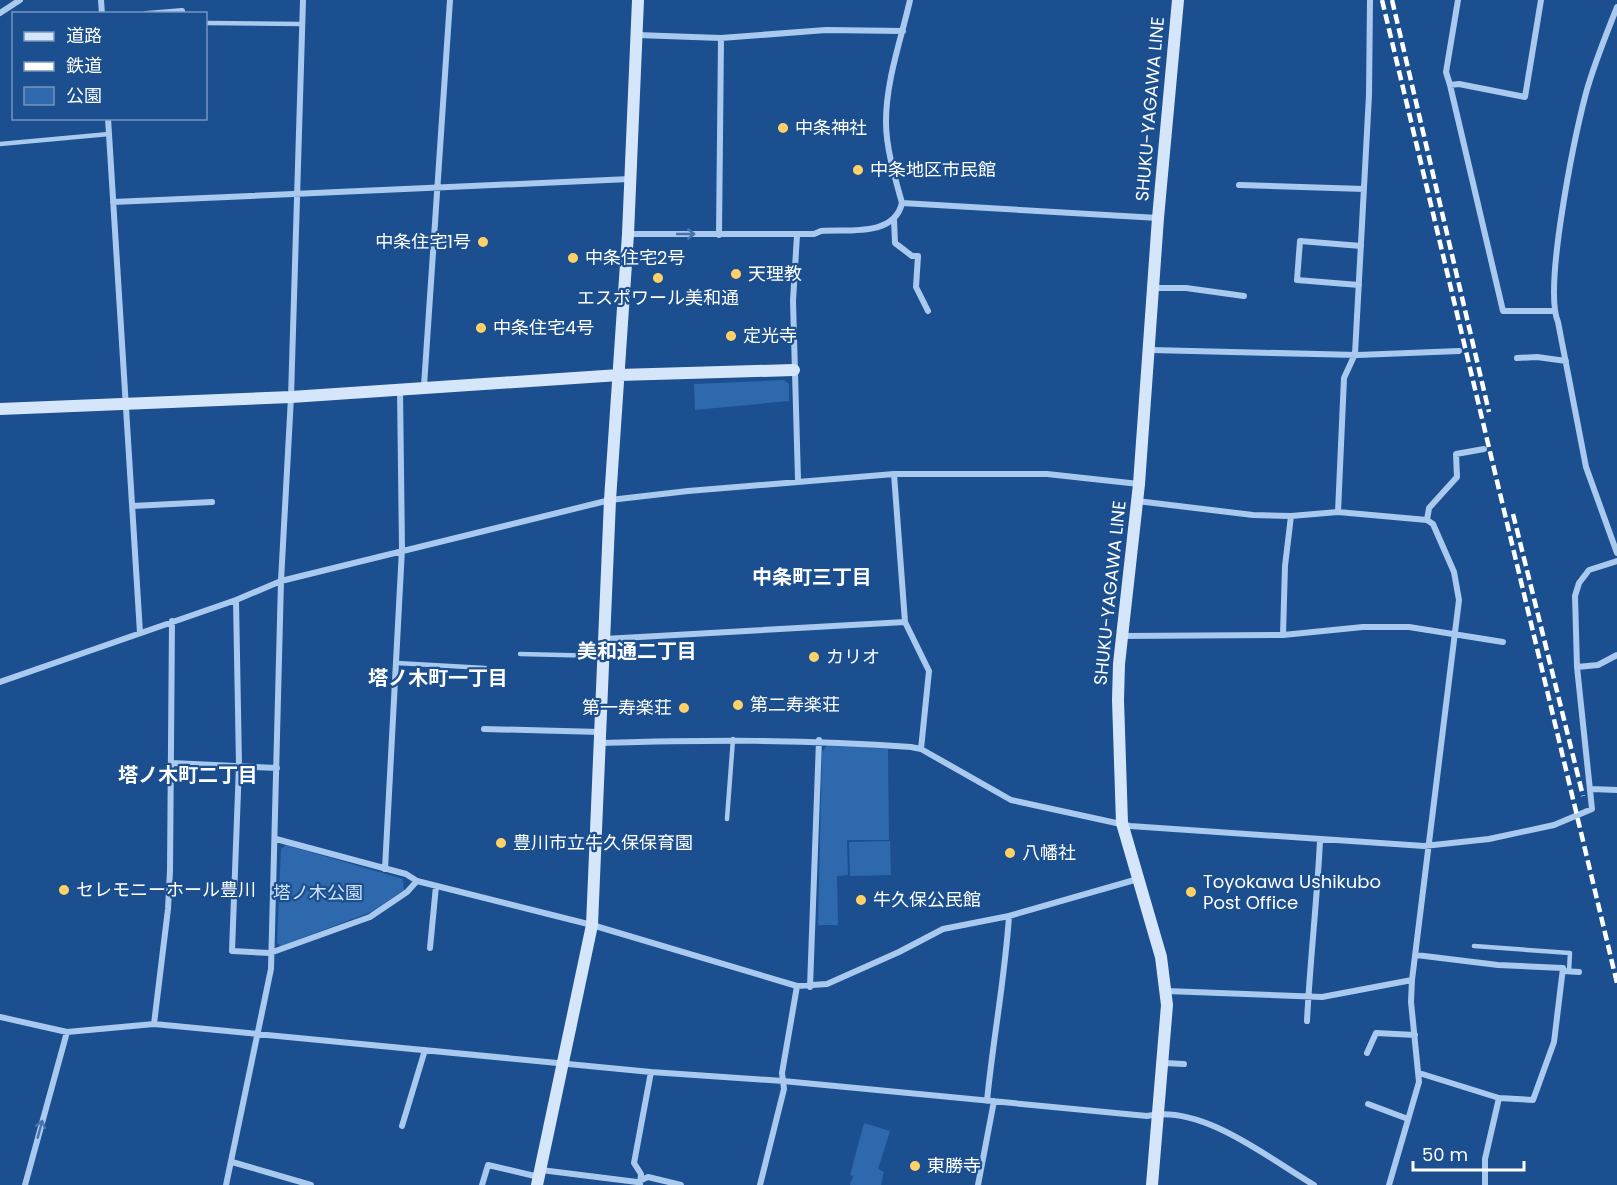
<svg xmlns="http://www.w3.org/2000/svg" width="1617" height="1185" viewBox="0 0 1617 1185" font-family="Poppins,'Noto Sans JP',sans-serif">
<rect width="100%" height="100%" fill="#1b4f8f"/>
<path fill="#2e69ad" d="M784,380L789,384V401L695,410L694,384Z
M828,744L888,749L889,840H847L848,875L837,876L838,925H818L822,752Z
M890,841L891,875L850,876L849,842Z
M286,845L403,879L404,890L371,912L281,946L277,943L281,849Z
M864,1123L890,1131L878,1169L884,1172L881,1185H850L853,1176L850,1175Z"/>
<g fill="none" stroke-linecap="round" stroke-linejoin="round">
<path stroke="#a9c9ee" stroke-width="4.5" d="M208,23L302,24
M0,144L109,134
M520,654L603,656
M397,663L485,668
M727,819L733,739
M1474,946L1570,953L1569,971"/>
<path stroke="#a9c9ee" stroke-width="6" d="M101,0L102,14
M1458,0L1446,72L1450,85L1459,84L1525,97L1541,0
M1617,7C1606,35 1594,64 1586,93C1575,135 1543,288 1558,322L1586,467L1617,553
M0,13L20,0
M146,14L182,11
M637,35L721,38L826,30L903,31
M1450,85L1503,311H1553
M108,118L140,633
M1239,185L1364,189
M113,202L630,179
M902,203L1158,218
M894,219L895,243L912,256H918L916,287L928,311
M628,234H814L821,231C849,229 894,237 902,203C895,178 886,148 886,122C886,80 901,40 910,0
M719,235L721,38
M797,235L793,301L798,480
M1359,285L1297,280L1300,241L1361,246
M1154,288H1186L1244,296
M1151,350L1358,355L1459,351
M1517,358L1537,357L1566,361
M424,386L450,0
M894,474L905,622L929,671L921,749
M1137,501L1253,515L1291,516L1338,512L1427,520L1433,524L1454,572L1459,600L1412,980L1411,1002L1419,1082L1389,1185
M132,506L212,502
M1338,512L1344,378L1355,354L1369,95L1370,0
M1427,520L1429,508L1457,477L1456,454L1484,449
M236,600L239,765L232,951L270,953L370,917L407,892L417,881
M1283,635L1285,566L1291,516
M1122,636L1283,635L1363,627H1409L1503,642
M604,639L905,622
M1577,667L1598,665L1617,655
M0,682L236,600L281,581L610,500L688,491L894,474H1047L1139,484
M484,729L600,732
M601,743C705,740 807,739 911,747L921,749L1011,800L1130,826L1424,846L1489,839L1554,825L1592,809L1577,667L1575,596L1579,583L1589,570L1617,561
M172,763L277,768
M1591,789L1617,790
M276,839L406,874L417,881L592,925L797,986L827,984L899,952L943,929L1009,916L1138,879
M385,869L402,549L400,390
M430,948L436,886
M1416,955L1498,965L1563,968L1554,1042L1533,1100L1499,1098L1419,1073
M1563,971L1579,972
M810,987L819,740
M1166,991L1322,997L1412,980
M0,1017L67,1032L154,1024L651,1072L783,1081L1147,1116C1202,1104 1268,1158 1314,1185
M1307,1021C1310,961 1317,901 1320,841
M154,1024L168,909L170,871L172,621
M1367,1053L1376,1033L1415,1035
M1164,1063L1184,1064
M987,1101C993,1039 1005,978 1009,916
M1368,1104L1408,1119
M402,1126L425,1050
M232,1162L311,1185
M541,1170L637,1182L648,1177L681,1185
M25,1185L67,1032
M226,1185L271,969L281,581L291,397L303,0
M482,1185L488,1165L539,1177
M640,1185L641,1174L634,1163L651,1072
M760,1185L784,1089L782,1073L797,986
M978,1185L994,1101
M1485,1185V1159L1499,1098"/>
<path stroke="#d6e6fa" stroke-width="12" d="M0,409L291,397L619,375L794,370
M537,1185L592,925L610,500L628,234L638,0
M1152,1185L1167,1005L1161,957L1122,823L1118,700L1119,664L1139,484L1158,218L1178,0"/>
<path stroke="#fff" stroke-width="4.5" stroke-dasharray="10 4.5" stroke-linecap="butt" d="M1382,0L1617,983
M1392,0L1489,412
M1513,514L1583,796"/>
</g>
<defs><path id="oneway-shaft" d="M-6 0H5M1.5-3L5.5 0L1.5 3" fill="none" stroke-width="1.6" stroke-linecap="round" stroke-linejoin="round" transform="scale(1.5)"/></defs>
<g stroke="#4674ac">
<use href="#oneway-shaft" transform="translate(686 234)"/>
<use href="#oneway-shaft" transform="translate(40 1129) rotate(-75)"/>
</g>
<g fill="#ffd166" stroke="#1b4f8f" stroke-width="2">
<circle cx="783" cy="128" r="6"/>
<circle cx="858" cy="170" r="6"/>
<circle cx="483" cy="242" r="6"/>
<circle cx="573" cy="258" r="6"/>
<circle cx="736" cy="274" r="6"/>
<circle cx="658" cy="278" r="6"/>
<circle cx="481" cy="328" r="6"/>
<circle cx="731" cy="336" r="6"/>
<circle cx="814" cy="657" r="6"/>
<circle cx="738" cy="705" r="6"/>
<circle cx="684" cy="708" r="6"/>
<circle cx="501" cy="843" r="6"/>
<circle cx="1010" cy="853" r="6"/>
<circle cx="64" cy="890" r="6"/>
<circle cx="1191" cy="892" r="6"/>
<circle cx="861" cy="900" r="6"/>
<circle cx="915" cy="1166" r="6"/>
</g>
<g text-anchor="middle" stroke-width="4.5" stroke-linejoin="round" paint-order="stroke">
<g font-size="18" fill="#fff" stroke="#1b4f8f">
<text transform="translate(1150 109) rotate(-85)" y="6">SHUKU-YAGAWA LINE</text>
<text transform="translate(1110 593) rotate(-84)" y="6">SHUKU-YAGAWA LINE</text>
</g>
<g font-size="18" fill="#fff" stroke="#1b4f8f" text-anchor="start">
<text x="795" y="134">中条神社</text>
<text x="870" y="176">中条地区市民館</text>
<text x="471" y="248" text-anchor="end">中条住宅1号</text>
<text x="585" y="264">中条住宅2号</text>
<text x="748" y="280">天理教</text>
<text x="658" y="304" text-anchor="middle">エスポワール美和通</text>
<text x="493" y="334">中条住宅4号</text>
<text x="743" y="342">定光寺</text>
<text x="826" y="663">カリオ</text>
<text x="750" y="711">第二寿楽荘</text>
<text x="672" y="714" text-anchor="end">第一寿楽荘</text>
<text x="513" y="849">豊川市立牛久保保育園</text>
<text x="1022" y="859">八幡社</text>
<text x="1203" y="888">Toyokawa Ushikubo<tspan x="1203" dy="21">Post Office</tspan></text>
<text x="76" y="896">セレモニーホール豊川</text>
<text x="873" y="906">牛久保公民館</text>
<text x="927" y="1172">東勝寺</text>
</g>
<g font-size="18" fill="#cfe3fa" stroke="#1b4f8f">
<text x="318" y="899">塔ノ木公園</text>
</g>
<g font-size="20" font-weight="bold" fill="#fff" stroke="#1b4f8f">
<text x="812" y="584">中条町三丁目</text>
<text x="637" y="658">美和通二丁目</text>
<text x="438" y="685">塔ノ木町一丁目</text>
<text x="188" y="782">塔ノ木町二丁目</text>
</g>
</g>
<rect x="12" y="12" width="195" height="108" fill="#1b4f8f" stroke="#7695bc" stroke-width="1.5"/>
<rect x="24" y="32" width="30" height="9" fill="#d6e6fa" stroke="#7695bc" stroke-width="1.5"/>
<text x="66" y="42" font-size="18" fill="#ffffff">道路</text>
<rect x="24" y="62" width="30" height="9" fill="#ffffff" stroke="#7695bc" stroke-width="1.5"/>
<text x="66" y="72" font-size="18" fill="#ffffff">鉄道</text>
<rect x="24" y="87" width="30" height="18" fill="#2e69ad" stroke="#7695bc" stroke-width="1.5"/>
<text x="66" y="102" font-size="18" fill="#ffffff">公園</text>
<path d="M1413 1161v9h111v-9" fill="none" stroke="#ffffff" stroke-width="3"/>
<text x="1422" y="1161" font-size="18" fill="#ffffff" stroke="#1b4f8f" stroke-width="4.5" paint-order="stroke">50 m</text>
</svg>
